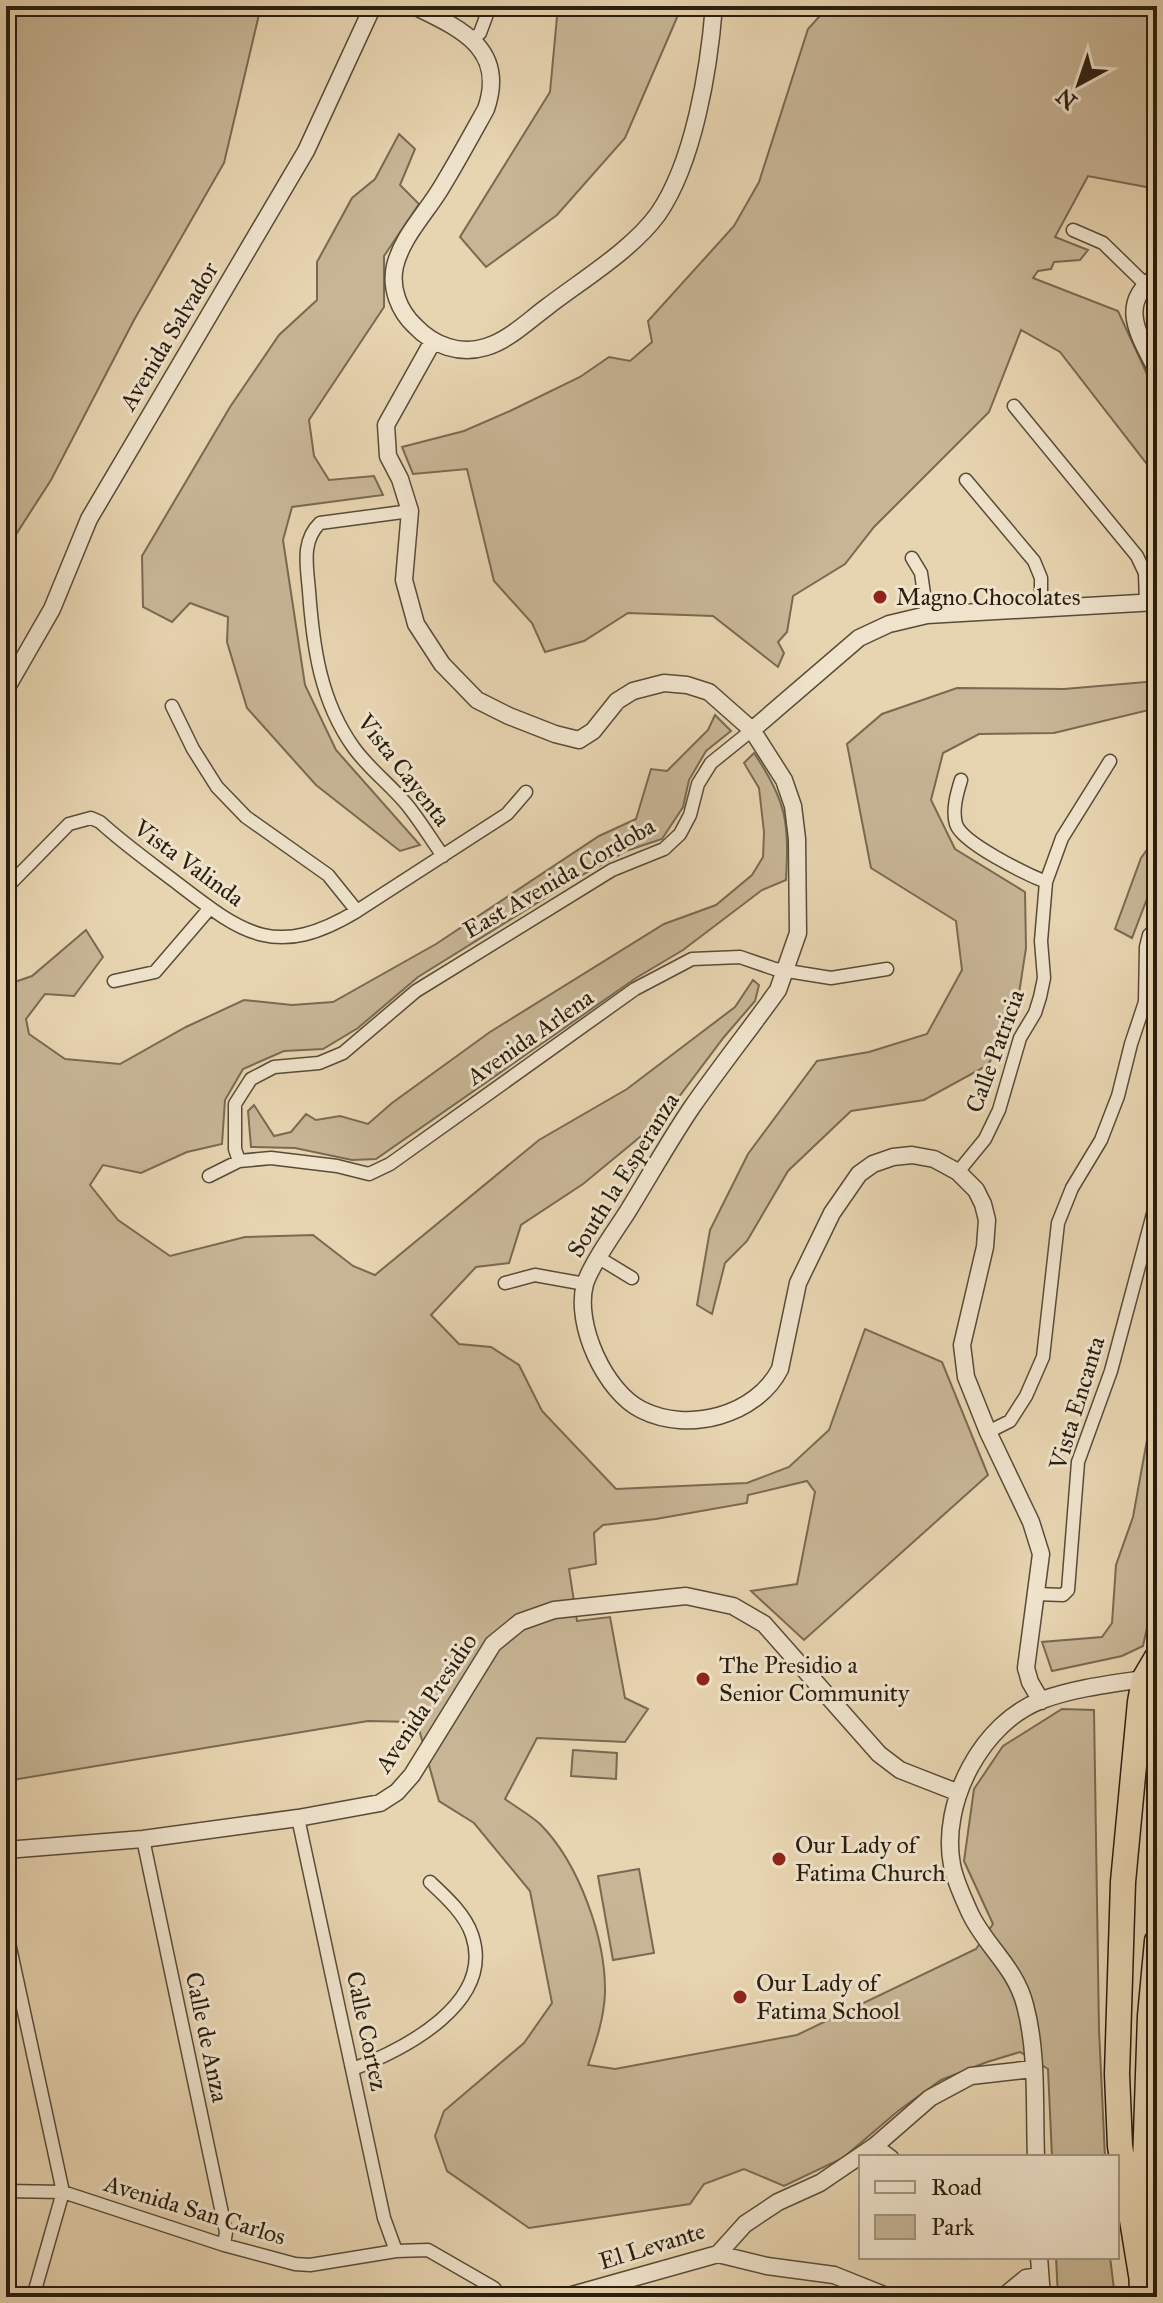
<svg xmlns="http://www.w3.org/2000/svg" width="1163" height="2303" viewBox="0 0 1163 2303" font-family="'IM FELL Great Primer',serif">
<rect width="100%" height="100%" fill="#e7d4b0"/>
<filter id="stains"><feTurbulence type="fractalNoise" baseFrequency=".0025" numOctaves="4"/><feColorMatrix values="0 0 0 0 .2 0 0 0 0 .09 0 0 0 0 .02 0 0 0 .5 -.17"/></filter>
<radialGradient id="worn" r=".72"><stop offset=".6" stop-color="#630" stop-opacity="0"/><stop offset="1" stop-color="#630" stop-opacity=".3"/></radialGradient>
<path fill="#c7b595" stroke="#786a52" stroke-width="2" d="M6,6H261L224,163L134,320L51,480L6,550Z
M558,6H682L625,138L557,215L486,267L460,237L550,92Z
M845,6H1157V189L1088,176L1055,237L1088,250L1080,260L1054,262L1051,269L1038,271L1033,278L1118,311L1157,396V477L1060,352L1021,330L989,412L874,527L845,564L793,596L787,632L778,642L784,653L778,667L713,616L628,613L584,641L545,652L532,623L494,581L467,469L413,474L402,447L464,431L510,411L580,377L609,357L630,361L652,342L648,321L734,226L759,182L808,29L826,9Z
M399,134L415,149L400,185L419,204L384,256V307L309,420L314,456L329,480L374,476L383,495L292,507L283,540L305,685L336,750L420,845L400,851L316,785L247,708L227,642L228,617L190,603L172,622L143,607L142,556L230,407L279,335L317,300V262L352,198L375,179Z
M1157,681V708L1054,733L979,734L943,753L931,800L955,849L1025,892L1026,948L1016,1013L988,1065L924,1100L851,1111L788,1171L747,1241L725,1263L712,1314L697,1305L710,1230L748,1154L817,1061L869,1052L927,1034L962,970L956,921L871,868L847,744L882,714L957,688L1064,689Z
M715,715L731,731L706,751L689,780L683,807L662,839L626,851L582,875L418,977L358,1028L323,1049L284,1051L243,1069L225,1100L222,1144L187,1152L141,1173L103,1165L90,1185L118,1220L170,1256L245,1237L313,1235L353,1266L375,1275L539,1140L627,1089L735,1007L753,980L759,985L755,1001L724,1037L675,1102L646,1132L583,1184L521,1225L509,1263L476,1267L431,1315L459,1344L491,1347L519,1365L542,1411L616,1489L747,1483L789,1467L829,1430L865,1329L942,1362L988,1475L804,1640L751,1591L797,1584L815,1492L807,1481L748,1495L747,1503L656,1519L603,1525L594,1533L596,1564L569,1569L577,1621L610,1617L625,1698L648,1709L625,1742L537,1738L505,1799C516,1807 530,1815 540,1824C579,1863 606,1939 605,1993C604,2018 596,2042 588,2065L615,2069L797,2035L976,1949L993,1924L964,1861L974,1789L1003,1746L1062,1709L1094,1710L1099,2030L1105,2157H1052L1048,2069L1020,2052L987,2062L941,2080L898,2111L843,2158L784,2186L744,2169L704,2184L690,2204L529,2228L447,2171L435,2136L444,2111L524,2043L552,2003L530,1891L474,1823L439,1801L417,1722L368,1721L6,1781V985L32,976L86,930L103,957L74,996L45,994L26,1019L29,1034L65,1059L120,1064L186,1027L244,1000L292,1005L333,1002L436,944L599,836L636,819L651,769L667,771L708,730Z
M754,753C787,802 789,822 786,880L762,890L683,950L636,978L376,1159L352,1160L295,1148L251,1147L248,1111L254,1105L274,1136L291,1132L306,1114L316,1120L340,1116L368,1124L392,1103L490,1032L664,924L716,905L752,875L763,857L764,832L759,788L744,763Z
M1157,836V886L1150,891L1132,938L1115,929L1141,858Z
M1157,1402V1582L1143,1646L1122,1656L1052,1671L1042,1642L1102,1637L1112,1623L1116,1565L1133,1517L1151,1418Z
M573,1750L617,1753L616,1779L571,1776Z
M639,1869L654,1953L613,1960L598,1876Z
M1056,2257H1110L1115,2297H1058Z"/>
<g fill="none" stroke-linecap="round" stroke-linejoin="round">
<defs>
<path id="minor" d="M472,39L480,33L490,6
M1073,230L1103,243L1145,284
M1014,406L1137,556L1145,573L1146,602
M966,480L1034,561L1041,578V609
M410,511L320,523C301,541 307,566 309,591C313,646 320,701 354,748C369,769 391,785 408,806C420,821 431,839 443,856
M912,558L921,573L927,615
M172,706L193,749L217,787L246,817L328,875L357,911
M961,780C957,793 952,810 956,824C962,843 1026,874 1046,882
M6,888L69,824L91,818L100,822C123,843 148,861 173,880C242,933 274,961 357,911L507,814L526,792
M114,981L155,972L210,908
M239,1161L235,1149V1104L251,1079L274,1067L319,1063L343,1053L416,991L612,870L664,849L680,834L690,815L698,784L711,763L752,730
M958,1172L985,1139L999,1110L1020,1038L1035,1013L1040,997L1044,978L1041,941L1046,882L1062,838L1110,761
M209,1176L239,1161L271,1158L337,1166L369,1174L390,1164L635,989L692,959L740,957L775,969L831,978L887,969
M599,1258L632,1278
M505,1283L535,1275L585,1284
M988,1432L1010,1421L1026,1396L1043,1357L1058,1223L1072,1188L1101,1140L1118,1096L1131,1044L1145,1002L1146,947L1149,935L1157,927
M1036,1594L1063,1595L1068,1590L1078,1462L1111,1371L1157,1199
M298,1818L384,2218L396,2251
M143,1839L226,2232L224,2245
M6,1929L63,2192L33,2297
M353,2069C405,2049 495,2003 472,1935C465,1914 445,1896 430,1882
M876,2145L892,2157
M6,2191L63,2192L224,2245L295,2264L310,2265L396,2251L428,2250L494,2288L501,2297"/>
<path id="tertiary" d="M414,6C459,28 507,48 486,109C471,136 457,162 441,188C426,213 402,237 395,266C390,288 399,311 415,326C434,346 460,355 486,347C509,340 528,321 547,307C582,280 632,250 658,214C694,162 709,69 714,6
M1157,276C1116,304 1140,336 1157,371
M433,341L386,425L388,456L400,479L410,511L404,580L416,624L442,664L477,700L509,716L555,734L579,740L593,731L617,701L633,691L664,683L687,685L709,692L752,730L784,780L793,806L797,839L798,933L778,990C750,1029 720,1067 692,1107C669,1141 649,1177 628,1211C616,1230 591,1264 585,1284C574,1324 605,1392 642,1410C688,1433 756,1416 780,1369L798,1283L832,1213L859,1174L873,1164L893,1157L912,1155L934,1159L958,1172L976,1190L983,1204L987,1220L985,1247L962,1345L966,1377L988,1432L1031,1522L1041,1554L1026,1668L1030,1682L1041,1701
M6,689L52,609L89,519L306,151L373,6
M752,730L859,638L889,624L927,615L1157,602
M6,1850L143,1839L298,1818L380,1803L397,1792L412,1775L493,1644L520,1622L554,1610L686,1596L733,1606L764,1624L879,1754L900,1770L959,1793
M1036,2157C1034,2108 1038,2053 1025,2005C1015,1966 984,1945 969,1911C963,1897 955,1881 952,1865C940,1803 982,1722 1042,1700C1075,1688 1110,1684 1144,1679
M718,2254L767,2266L834,2275L889,2297
M1039,2257L1042,2297
M565,2297L718,2254L745,2224L778,2202L820,2183L876,2145L930,2098L971,2076L1033,2069
M1003,2297L1026,2278L1040,2276"/>
<path id="motorway" d="M1143,2223L1150,2016L1157,1941
M1141,2259L1142,2297
M1141,2275L1120,2146L1117,2074L1123,1882L1140,1702L1144,1679L1157,1657"/>
</defs>
<use href="#minor" stroke="#584c37" stroke-width="15"/>
<use href="#tertiary" stroke="#584c37" stroke-width="19"/>
<use href="#motorway" stroke="#291e0f" stroke-width="27"/>
<use href="#minor" stroke="#efe3cc" stroke-width="12"/>
<use href="#tertiary" stroke="#efe3cc" stroke-width="16"/>
<use href="#motorway" stroke="#e7d4b0" stroke-width="24"/>
</g>
<g fill="#8f2418" stroke="#efe3cc" stroke-width="3">
<circle cx="880" cy="597" r="8"/>
<circle cx="703" cy="1679" r="8"/>
<circle cx="779" cy="1859" r="8"/>
<circle cx="740" cy="1997" r="8"/>
</g>
<g text-anchor="middle" stroke-width="6" stroke-linejoin="round" paint-order="stroke">
<g font-size="24" fill="#291e0f" stroke="#efe3cc">
<text transform="translate(169 336) rotate(-59)" y="8">Avenida Salvador</text>
<text transform="translate(404 770) rotate(52)" y="8">Vista Cayenta</text>
<text transform="translate(189 863) rotate(36)" y="8">Vista Valinda</text>
<text transform="translate(559 878) rotate(-30)" y="8">East Avenida Cordoba</text>
<text transform="translate(530 1037) rotate(-35)" y="8">Avenida Arlena</text>
<text transform="translate(995 1051) rotate(-70)" y="8">Calle Patricia</text>
<text transform="translate(623 1175) rotate(-58)" y="8">South la Esperanza</text>
<text transform="translate(1077 1403) rotate(-73)" y="8">Vista Encanta</text>
<text transform="translate(426 1703) rotate(-56)" y="8">Avenida Presidio</text>
<text transform="translate(367 2031) rotate(78)" y="8">Calle Cortez</text>
<text transform="translate(207 2037) rotate(78)" y="8">Calle de Anza</text>
<text transform="translate(195 2210) rotate(17)" y="8">Avenida San Carlos</text>
<text transform="translate(652 2246) rotate(-17)" y="8">El Levante</text>
</g>
<g font-size="24" fill="#291e0f" stroke="#efe3cc" text-anchor="start">
<text x="896" y="605">Magno Chocolates</text>
<text x="719" y="1673">The Presidio a<tspan x="719" dy="28">Senior Community</tspan></text>
<text x="795" y="1853">Our Lady of<tspan x="795" dy="28">Fatima Church</tspan></text>
<text x="756" y="1991">Our Lady of<tspan x="756" dy="28">Fatima School</tspan></text>
</g>
</g>
<rect width="1163" height="2303" fill="none" stroke="#e7d4b0" stroke-width="32"/>
<rect x="8" y="8" width="1147" height="2287" fill="none" stroke="#291e0f" stroke-width="4"/>
<rect x="16" y="16" width="1131" height="2271" fill="none" stroke="#291e0f" stroke-width="2"/>
<rect x="859" y="2155" width="260" height="104" fill="#efe3cc" stroke="#a09480" stroke-width="2"/>
<rect x="875" y="2181" width="40" height="12" fill="#efe3cc" stroke="#a09480" stroke-width="2"/>
<text x="931" y="2195" font-size="24" fill="#291e0f">Road</text>
<rect x="875" y="2215" width="40" height="24" fill="#c7b595" stroke="#a09480" stroke-width="2"/>
<text x="931" y="2235" font-size="24" fill="#291e0f">Park</text>
<g transform="translate(1079 84) rotate(220)" stroke="#efe3cc" stroke-width="6" paint-order="stroke">
<path d="M0-6L14 30L0 20L-14 30Z" fill="#291e0f"/>
<text y="-12" font-size="22" font-weight="bold" text-anchor="middle" fill="#291e0f">N</text>
</g>
<rect width="100%" height="100%" filter="url(#stains)"/>
<rect width="100%" height="100%" fill="url(#worn)"/>
</svg>
